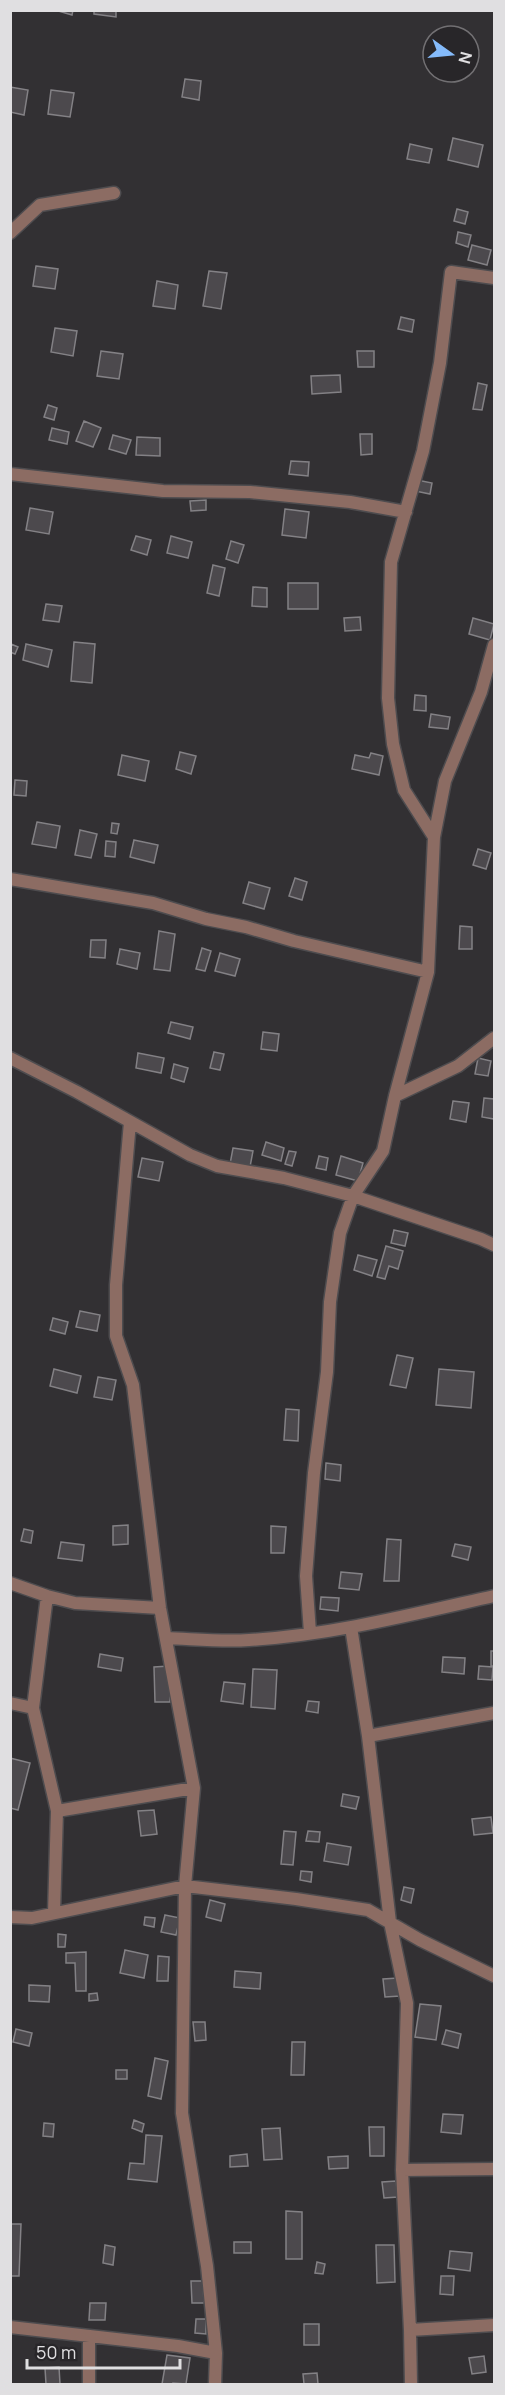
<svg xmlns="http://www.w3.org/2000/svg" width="505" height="2395" viewBox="0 0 505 2395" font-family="Manrope,sans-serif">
<rect width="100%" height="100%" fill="#323033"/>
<path fill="#4c494d" stroke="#838185" stroke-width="1.5" d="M55,10H73L72,15Z
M94,10H116V17L94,14Z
M185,79L201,81L199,100L182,97Z
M10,87L28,90L24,115L10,112Z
M51,90L74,93L70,117L48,114Z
M453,138L483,145L478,167L448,160Z
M410,144L432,149L429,163L407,159Z
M457,209L468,212L465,224L454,221Z
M458,232L471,235L468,247L456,243Z
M472,245L491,250L487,265L468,260Z
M36,266L58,269L55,289L33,286Z
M209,271L227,273L221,309L203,306Z
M157,281L178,285L175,309L153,306Z
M401,317L414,320L412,332L398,329Z
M55,328L77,331L73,356L51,352Z
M101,351L123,354L119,379L97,376Z
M357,351H374V367H358Z
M340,375L341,392L312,394L311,376Z
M478,383L487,385L482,410L473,409Z
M48,405L57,408L54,420L44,417Z
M84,421L101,428L93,447L76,441Z
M52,428L69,432L67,444L49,440Z
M360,434H372V454L361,455Z
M113,435L131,440L126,454L109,449Z
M137,437L160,438V456L136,455Z
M291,461L309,462L308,476L289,474Z
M417,480L432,483L430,494L415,491Z
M206,500V510L191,511L190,501Z
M30,508L53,512L49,534L26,530Z
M285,509L309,512L306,538L282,535Z
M136,536L151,540L147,555L131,550Z
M171,536L192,542L188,558L167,553Z
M231,541L244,545L238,563L226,559Z
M213,565L225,568L219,596L207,593Z
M288,583H318V609H288Z
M253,587L267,588V607L252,606Z
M46,604L62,606L59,622L43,620Z
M360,617L361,630L345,631L344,618Z
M473,618L494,624L490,640L469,634Z
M74,642L95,644L92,683L71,681Z
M11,644L18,647L15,654L10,652Z
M26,644L52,650L48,667L23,660Z
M415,695L426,696V711L414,710Z
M431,714L450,717L448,729L429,727Z
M180,752L196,756L191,774L176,769Z
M371,753L383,756L379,775L352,769L355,755L369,758Z
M122,755L149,761L145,781L118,775Z
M15,780L27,781L26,796L14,795Z
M37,822L60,826L56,848L32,844Z
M112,823L119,824L117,834L111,833Z
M80,830L97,834L91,858L75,855Z
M134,840L158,845L154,863L130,857Z
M106,841L116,842L115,857L105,856Z
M478,849L491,853L486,869L473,865Z
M295,878L307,882L302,900L289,896Z
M249,882L270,888L264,909L243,903Z
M460,926L472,927V949H459Z
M159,931L175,934L170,971L154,969Z
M91,940H106L105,958L90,957Z
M202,948L211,951L205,971L196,969Z
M120,949L140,953L137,969L117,964Z
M220,953L240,959L235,976L215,971Z
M171,1022L193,1027L190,1039L168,1033Z
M263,1032L279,1034L277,1051L261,1049Z
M214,1052L224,1054L220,1070L210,1068Z
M138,1053L164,1058L161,1073L136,1068Z
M478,1058L491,1061L488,1076L475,1074Z
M174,1064L188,1068L184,1082L171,1078Z
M484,1098L494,1099V1119L482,1117Z
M453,1101L469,1103L466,1122L450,1119Z
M266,1142L284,1148L281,1161L262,1155Z
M233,1148L253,1151L250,1167L230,1164Z
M289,1151L296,1152L292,1166L285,1164Z
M319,1156L328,1158L326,1170L316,1168Z
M341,1156L363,1163L358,1181L336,1175Z
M142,1158L163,1162L159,1181L138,1177Z
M394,1230L408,1233L405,1246L391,1243Z
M386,1246L403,1251L398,1269L389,1266L385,1279L377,1277Z
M358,1255L377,1260L372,1276L354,1270Z
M80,1311L100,1315L97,1331L76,1327Z
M53,1318L68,1322L65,1334L50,1330Z
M397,1355L413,1358L406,1388L390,1385Z
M54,1369L81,1376L77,1393L50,1386Z
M439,1369L474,1372L471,1408L436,1405Z
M98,1377L116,1380L112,1400L94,1397Z
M286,1409L299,1410L298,1441L284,1440Z
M326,1463L341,1465L340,1481L325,1479Z
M128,1525V1544L113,1545V1526Z
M271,1526L286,1527L284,1553H271Z
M24,1529L33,1531L31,1543L21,1541Z
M387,1539L401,1540L399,1581H384Z
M61,1542L84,1545L82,1561L58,1558Z
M455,1544L471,1547L468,1560L452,1556Z
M341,1572L362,1574L359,1590L339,1588Z
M321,1597L339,1598L338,1611L320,1609Z
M491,1651H494V1666H491Z
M100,1654L123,1658L121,1671L98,1667Z
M443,1657L465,1658L464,1674L442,1672Z
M169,1666L170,1702H155L154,1667Z
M479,1666L493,1667L492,1680L478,1679Z
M253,1669L277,1670L275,1709L251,1707Z
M224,1682L245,1684L243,1704L221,1701Z
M308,1701L319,1702L318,1713L306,1711Z
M10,1758L30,1763L18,1810L10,1808Z
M343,1794L359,1797L356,1809L341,1806Z
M154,1810L157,1834L141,1836L138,1811Z
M491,1817L493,1833L474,1835L472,1819Z
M284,1831L296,1832L293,1865L281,1864Z
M308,1831L320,1832L319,1842L306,1841Z
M327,1843L351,1847L348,1865L324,1861Z
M301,1871L312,1872L311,1882L300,1880Z
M404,1887L414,1889L411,1903L401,1900Z
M210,1900L225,1904L221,1921L206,1917Z
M165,1915L180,1918L176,1935L161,1932Z
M145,1917L155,1918L154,1927L144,1925Z
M58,1934L66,1935L65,1947H58Z
M125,1950L148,1955L144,1978L120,1973Z
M86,1952V1991H76L75,1963H66V1953Z
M158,1956L169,1957L168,1981H157Z
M235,1971L261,1973L260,1989L234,1987Z
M398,1978L400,1996L385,1997L383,1979Z
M29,1985L50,1986L49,2002L29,2001Z
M97,1993L98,2000L89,2001V1994Z
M420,2004L441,2006L436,2040L415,2037Z
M193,2022H205L206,2040L195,2041Z
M16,2029L32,2033L29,2046L13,2042Z
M446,2030L461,2034L458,2048L442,2044Z
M292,2042H305L304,2075H291Z
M155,2058L168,2061L161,2099L148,2096Z
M116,2070H127V2079H116Z
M443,2114L463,2115L461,2134L441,2132Z
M134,2120L144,2124L142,2132L132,2128Z
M44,2123L54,2124L53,2137L43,2136Z
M369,2127H384V2156H370Z
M280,2128L282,2159L264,2160L262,2129Z
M146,2135L162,2136L157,2182L128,2179L130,2163L144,2164Z
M247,2154L248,2166L230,2167V2156Z
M348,2156V2168L329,2169L328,2157Z
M396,2181L398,2197L384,2198L382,2182Z
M286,2211L302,2212V2259H286Z
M10,2224H21L19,2276H10Z
M234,2242H251V2253H234Z
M105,2245L115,2247L113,2265L103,2263Z
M376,2245H394L395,2282L377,2283Z
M450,2251L472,2253L470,2271L448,2268Z
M317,2262L325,2264L323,2274L315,2273Z
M441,2276H454L453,2295L440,2294Z
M191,2281H203L204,2303H192Z
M90,2303H106L105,2320H89Z
M196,2319H206V2334L195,2333Z
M304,2324H319V2345H304Z
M167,2355L190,2358L186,2384L173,2383V2384H162Z
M484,2356L486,2372L472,2374L469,2358Z
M59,2367L60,2384H46L45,2368Z
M317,2373L318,2384H304L303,2374Z"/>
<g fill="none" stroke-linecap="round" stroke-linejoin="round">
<defs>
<path id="minor" d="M10,233L40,205L114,193
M10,474L163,491L250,492L350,502L406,512
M434,837L404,790L393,744L388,698L391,562L423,451L440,363L451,272L494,278
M10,879L153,903L206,919L246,927L294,941L428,972
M10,1058L77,1092L190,1155L217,1166L284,1178L353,1196L481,1239L494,1245
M395,1096L458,1066L494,1038
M130,1122L116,1285V1336L133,1385L160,1608L194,1788L185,1886L182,2113L207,2266L216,2353L215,2384
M10,1583L47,1596L75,1603L160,1608
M47,1596L33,1708L57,1811L54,1913
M351,1627L368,1736L390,1922L407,2003L402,2170L410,2330L411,2384
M310,1633L306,1576L314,1473L327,1372L330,1302L340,1233L353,1196L383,1151L395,1096L428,972L434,837L445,781L481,692L494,645
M166,1638C194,1639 222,1642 249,1640C332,1635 414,1614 494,1596
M10,1703L33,1708
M368,1736L494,1713
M57,1811L194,1788
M10,1917L32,1918L185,1886L296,1899L368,1910L420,1940L494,1976
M402,2170L494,2169
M10,2327L178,2346L216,2353
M410,2330L494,2325
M89,2384V2338"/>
</defs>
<use href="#minor" stroke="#4e4c4f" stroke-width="15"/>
<use href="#minor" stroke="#8c6c63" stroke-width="12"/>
</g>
<rect width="505" height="2395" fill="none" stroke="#e0dfe1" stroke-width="24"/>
<g transform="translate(451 54) rotate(105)"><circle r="28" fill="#282629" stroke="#727073" stroke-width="1.5"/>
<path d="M0-4.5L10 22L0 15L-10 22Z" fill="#85bbfb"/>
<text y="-9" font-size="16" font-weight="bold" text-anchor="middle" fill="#e0dfe1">N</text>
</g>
<path d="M27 2359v9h153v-9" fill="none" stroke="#e0dfe1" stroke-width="3"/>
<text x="36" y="2359" font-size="18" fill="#e0dfe1" stroke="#282629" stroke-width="4.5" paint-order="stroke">50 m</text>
</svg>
